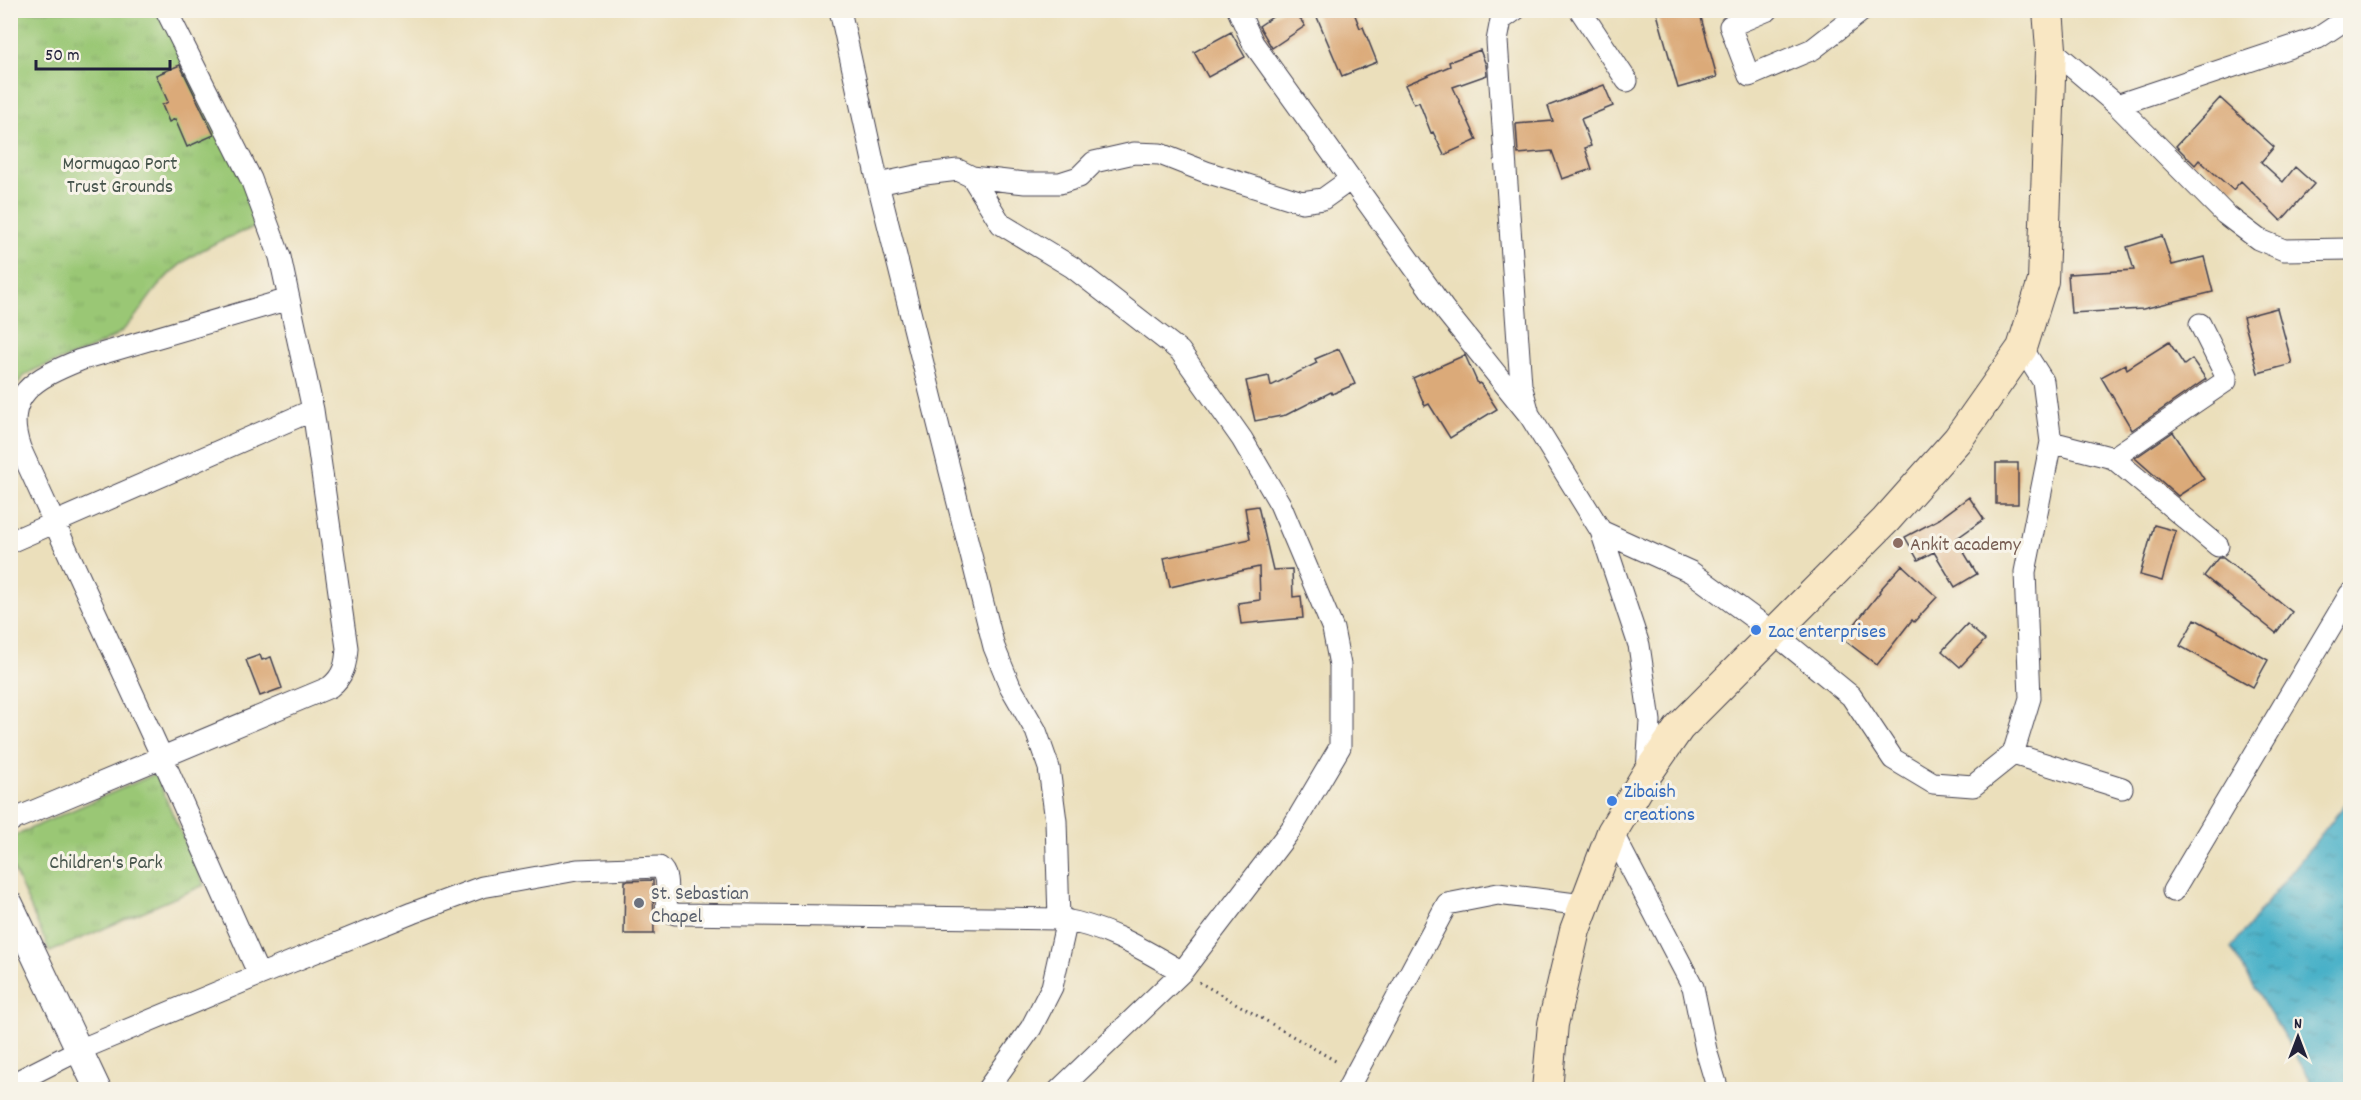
<svg xmlns="http://www.w3.org/2000/svg" width="2361" height="1100" viewBox="0 0 2361 1100" font-family="Dekko,sans-serif">
<defs>
<pattern id="grass-tufts" width="24" height="20" patternUnits="userSpaceOnUse" patternTransform="scale(1.5)"><rect width="24" height="20" fill="#9ac775"/><path d="M3 7l-1-3M5 7V3M7 7l1-3M15 17l-1-3M17 17v-4M19 17l1-3" fill="none" stroke="#84ab66"/></pattern>
<pattern id="water-ripples" width="26" height="14" patternUnits="userSpaceOnUse" patternTransform="scale(1.5)"><rect width="26" height="14" fill="#49b1c8"/><path d="M2 4q2-2 4 0t4 0M15 11q2-2 4 0t4 0" fill="none" stroke="#3c90a4"/></pattern>
</defs>
<rect width="100%" height="100%" fill="#f7f3e8"/>
<filter id="ink" filterUnits="userSpaceOnUse"><feTurbulence type="fractalNoise" baseFrequency=".0167" numOctaves="2"/><feDisplacementMap in="SourceGraphic" scale="12" xChannelSelector="R" yChannelSelector="G"/><feConvolveMatrix kernelMatrix="1 2 1 2 8 2 1 2 1" color-interpolation-filters="sRGB"/></filter>
<filter id="wash" filterUnits="userSpaceOnUse"><feTurbulence type="fractalNoise" baseFrequency=".008" numOctaves="4" result="noise"/><feDisplacementMap in="SourceGraphic" scale="24" xChannelSelector="R" yChannelSelector="G"/><feGaussianBlur stdDeviation="1.35" result="paint"/><feColorMatrix in="noise" values="0 0 0 0 0 0 0 0 0 0 0 0 0 0 0 0 0 1.4 0 .05"/><feComposite in="paint" operator="in"/></filter>
<g filter="url(#wash)">
<rect width="100%" height="100%" fill="#ebdfbb"/>
<path fill="url(#grass-tufts)" stroke="#5e7458" stroke-width="1.5" d="M11,11H159L248,191L257,222L253,228C217,241 185,255 160,284C145,301 134,324 115,336C91,351 60,360 34,370L24,376L11,392Z
M155,774L204,885L50,952L11,863V837Z"/>
<path fill="url(#water-ripples)" stroke="#366a82" stroke-width="1.5" d="M2350,798V1089H2316L2231,948Z"/>
<g id="blocks">
<path fill="#dbaa79" d="M1283,10H1294L1305,26L1272,48L1259,26Z
M1314,10H1353L1360,28L1363,27L1377,62L1342,76Z
M1656,10H1699L1717,77L1678,88Z
M1231,32L1245,57L1208,77L1194,52Z
M1480,50L1486,65L1487,75L1453,87L1477,140L1444,155L1433,132L1431,133L1419,102L1414,104L1405,85L1450,66L1449,62Z
M180,65L214,135L187,147L175,119L169,122L162,105L168,102L156,75Z
M1604,85L1613,106L1581,119L1591,146L1585,148L1592,169L1562,179L1552,151L1518,154L1516,124L1553,121L1548,106Z
M2220,98L2274,147L2261,162L2283,182L2295,167L2314,184L2281,221L2241,181L2233,190L2199,160L2195,165L2176,146Z
M2162,236L2172,265L2204,257L2213,292L2143,309L2071,313L2068,274L2134,270L2127,247Z
M2277,308L2292,364L2258,373L2243,317Z
M2169,342L2184,365L2192,359L2206,379L2132,430L2101,377L2125,364L2127,369Z
M1339,349L1355,384L1332,394L1331,392L1286,415L1255,421L1246,381L1269,376L1271,386L1317,363L1315,359Z
M1465,355L1478,384L1480,383L1497,409L1450,438L1429,404L1425,406L1413,378Z
M2173,432L2204,479L2178,496L2135,458Z
M1996,463H2018V504H1996Z
M1969,497L1984,519L1956,539L1977,574L1955,587L1934,552L1918,560L1905,537L1939,519Z
M1258,506L1273,570L1292,569L1293,597L1301,596L1303,618L1241,624L1238,603L1260,600L1259,567L1170,587L1164,558L1250,539L1245,508Z
M2154,525L2176,531L2162,581L2140,575Z
M2218,558H2223L2292,612L2276,633L2204,576Z
M1902,565L1937,597L1914,622L1912,620L1877,665L1843,639L1880,592L1879,591Z
M2195,619L2268,660L2253,687L2180,646Z
M1967,624L1985,640L1960,667L1942,651Z
M260,655L262,660L271,657L282,688L260,696L246,660Z
M653,880L654,934H624L625,881Z"/>
</g>
</g>
<g filter="url(#ink)">
<use href="#blocks" fill-opacity="0" stroke="#403e4e" stroke-width="1.5"/>
<g fill="none" stroke-linecap="round" stroke-linejoin="round">
<defs>
<path id="minor" d="M1238,10L1253,43L1444,309L1530,416L1601,531L1639,645L1650,721L1647,773
M1515,10L1501,20L1497,41L1521,385L1528,410
M1580,10L1627,81
M1768,10L1730,26L1749,76L1813,49L1863,10
M2051,49L2117,105L2318,38L2342,22L2350,10
M2117,105L2225,214L2258,239L2284,250L2350,249
M972,177L1001,224L1072,267L1180,351L1242,439L1280,504L1333,629L1340,665V747L1292,828L1182,972L1059,1090
M878,184L925,174L958,170L972,177L1025,183H1060L1079,177L1094,162L1134,153L1160,154L1206,172L1302,202L1323,199L1351,179
M2051,442L2113,458L2218,546
M2113,458L2226,381V376L2200,324
M1601,531L1691,572L1774,633L1851,696L1893,759L1933,783L1973,786L2013,754L2030,698L2025,572L2051,442L2043,381L2022,348
M10,542L313,410
M2013,754L2122,788
M10,821L330,687C344,676 346,664 347,648L313,410L280,257L251,179L166,10
M1612,832L1693,987L1706,1050L1718,1090
M2173,891L2350,594
M1059,919C1105,926 1143,949 1182,972
M259,975L162,757L20,448C2,394 36,378 80,360L289,299
M10,1085L79,1050L259,975L412,913L482,887L577,870L659,867C672,876 664,897 667,911L676,914L1059,919L1056,821L1049,768L1036,731L1010,686L994,647L878,184L840,10
M987,1090L1031,1028L1052,987L1067,920
M1347,1090L1447,904L1498,894L1583,905"/>
<path id="tertiary" d="M10,904L98,1090"/>
<path id="secondary" d="M1547,1090L1553,1024L1575,930L1612,832L1647,774L1679,728L1886,520L1958,439L2022,348L2043,281L2051,49L2048,10"/>
</defs>
<use href="#minor" stroke="#403e4e" stroke-width="23"/>
<use href="#tertiary" stroke="#403e4e" stroke-width="28"/>
<use href="#secondary" stroke="#403e4e" stroke-width="32"/>
<path stroke="#403e4e" stroke-width="3" stroke-dasharray="1.5 4.5" stroke-linecap="butt" d="M1199,982L1339,1063"/>
<use href="#minor" stroke="#fff" stroke-width="21"/>
<use href="#tertiary" stroke="#fff" stroke-width="26"/>
<use href="#secondary" stroke="#f9e7c3" stroke-width="30"/>
</g>
</g>
<circle fill="#8d6e63" stroke="#f7f3e8" stroke-width="2" cx="1898" cy="543" r="6"/>
<g fill="#3f7fe0" stroke="#f7f3e8" stroke-width="2">
<circle cx="1756" cy="630" r="6"/>
<circle cx="1612" cy="801" r="6"/>
</g>
<circle fill="#6b7280" stroke="#f7f3e8" stroke-width="2" cx="639" cy="903" r="6"/>
<g text-anchor="middle" stroke-width="6" stroke-linejoin="round" paint-order="stroke">
<g font-size="20" fill="#46544c" stroke="#f7f3e8">
<text x="120" y="169">Mormugao Port<tspan x="120" dy="23">Trust Grounds</tspan></text>
<text x="106" y="868">Children's Park</text>
</g>
<g font-size="20" fill="#785e54" stroke="#f7f3e8" text-anchor="start">
<text x="1910" y="550">Ankit academy</text>
</g>
<g font-size="20" fill="#366cbe" stroke="#f7f3e8" text-anchor="start">
<text x="1768" y="637">Zac enterprises</text>
<text x="1624" y="797">Zibaish<tspan x="1624" dy="23">creations</tspan></text>
</g>
<g font-size="20" fill="#5b616d" stroke="#f7f3e8" text-anchor="start">
<text x="651" y="899">St. Sebastian<tspan x="651" dy="23">Chapel</tspan></text>
</g>
</g>
<rect width="2361" height="1100" fill="none" stroke="#f7f3e8" stroke-width="36"/>
<g transform="translate(2298 1037)" stroke="#f7f3e8" stroke-width="4.5" paint-order="stroke">
<path d="M0-4.5L10 22L0 15L-10 22Z" fill="#22223b"/>
<text y="-9" font-size="16" font-weight="bold" text-anchor="middle" fill="#22223b">N</text>
</g>
<path d="M36 60v9h134v-9" fill="none" stroke="#22223b" stroke-width="3"/>
<text x="45" y="60" font-size="18" fill="#22223b" stroke="#f7f3e8" stroke-width="4.5" paint-order="stroke">50 m</text>
</svg>
